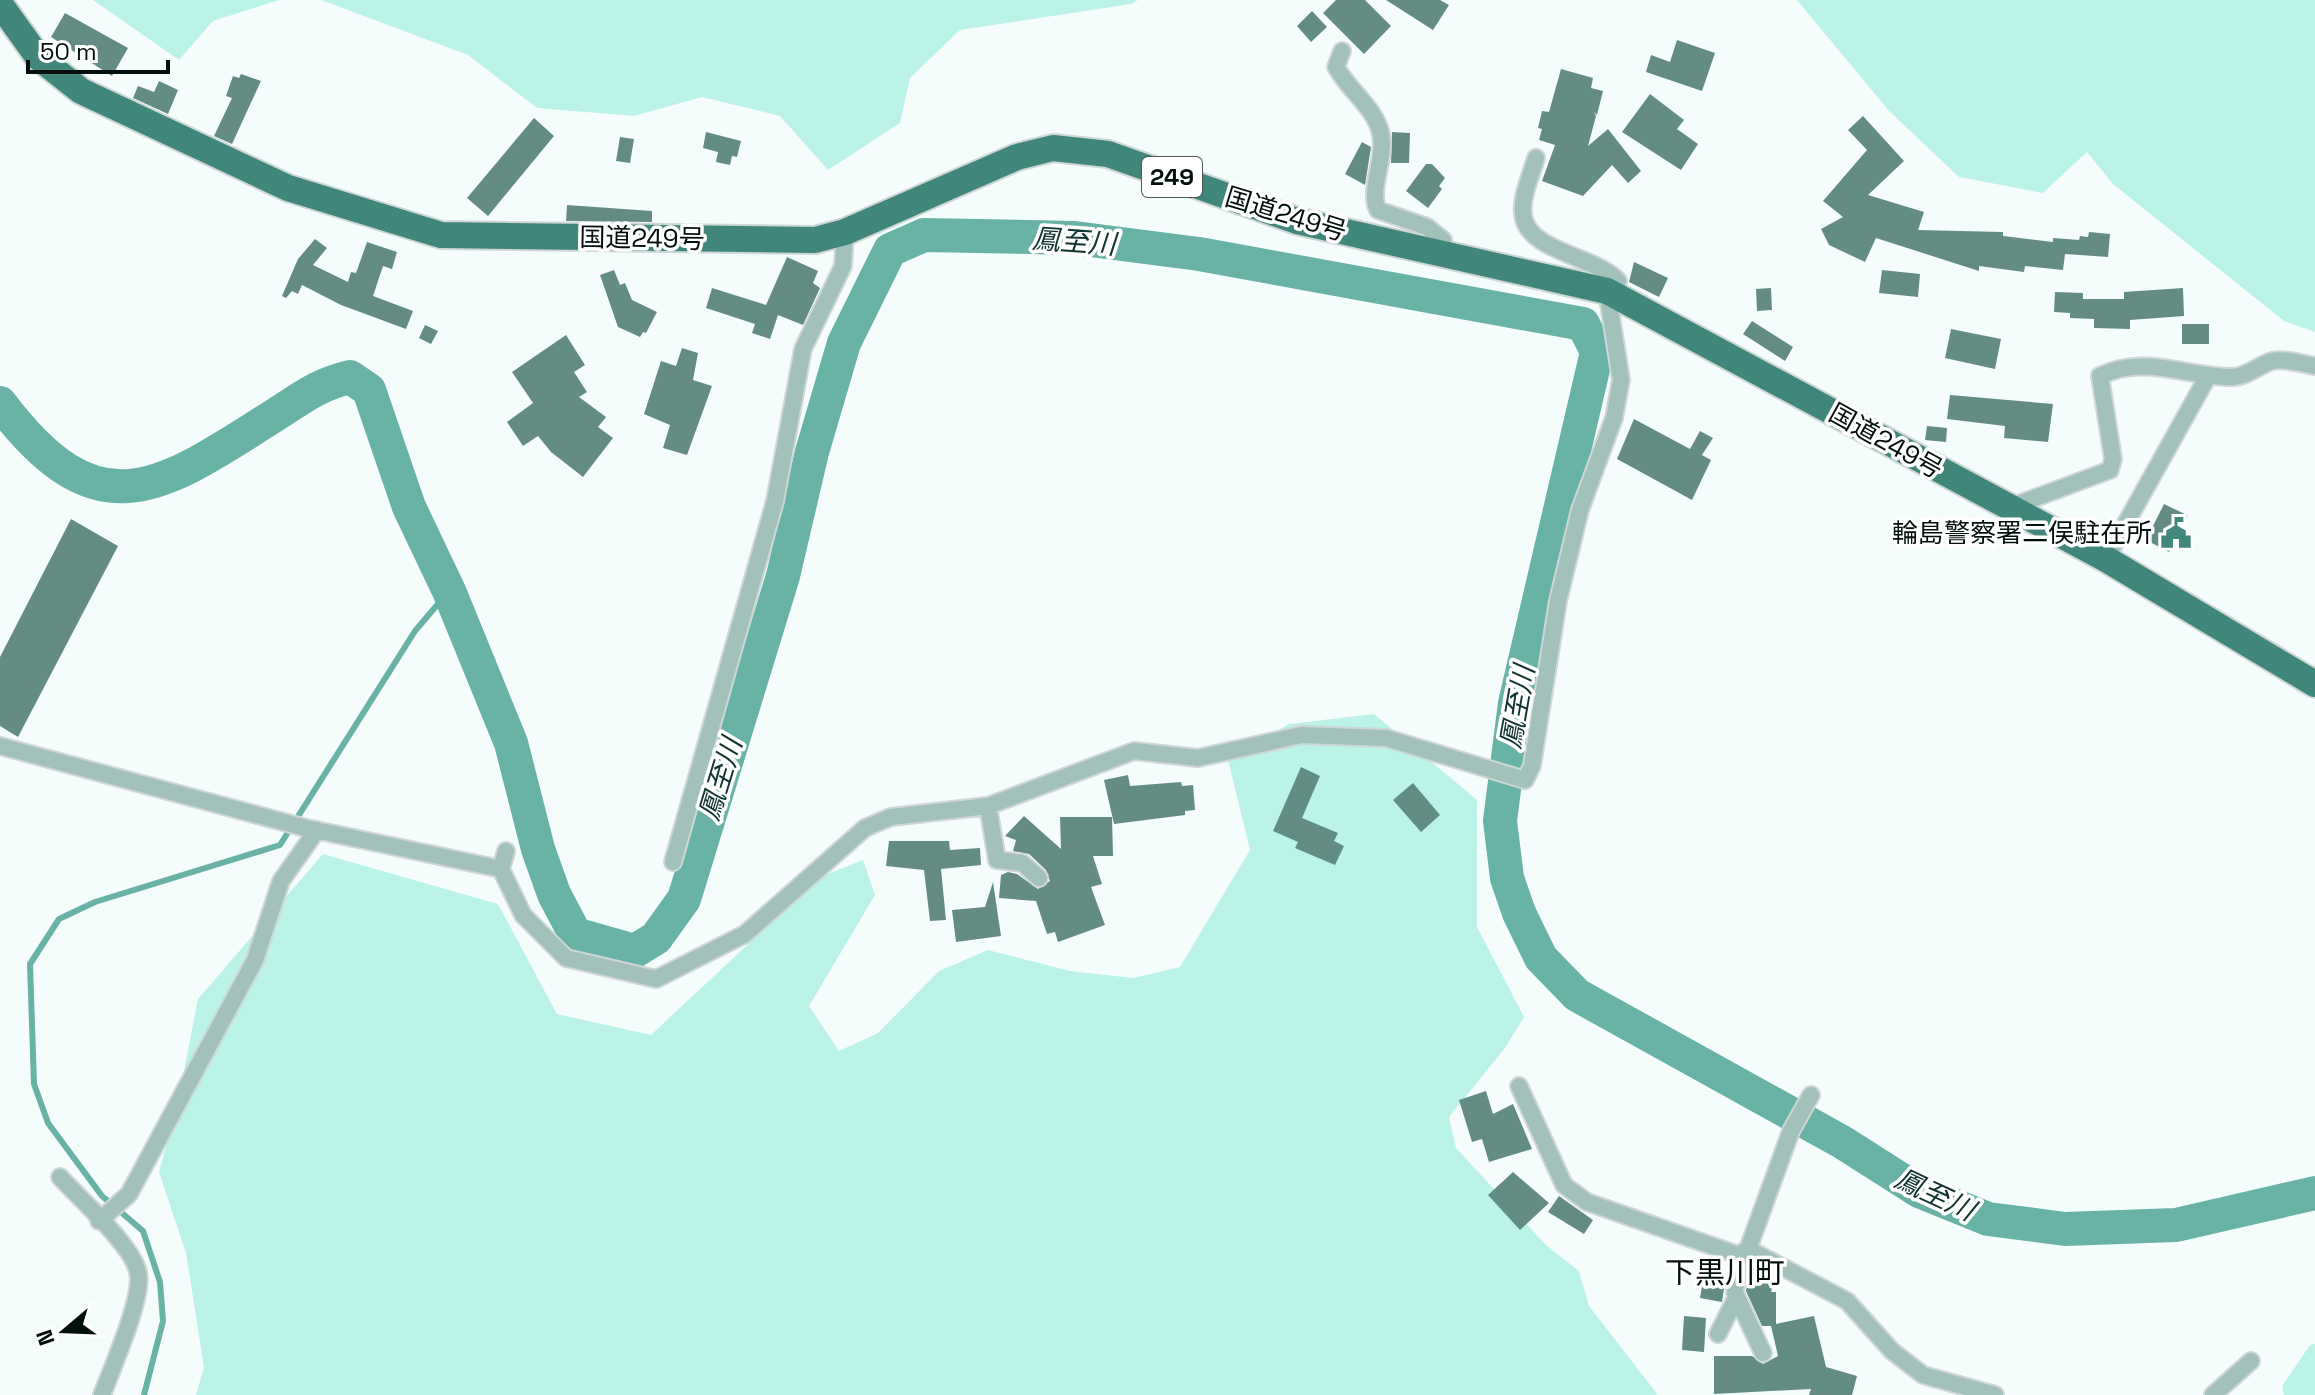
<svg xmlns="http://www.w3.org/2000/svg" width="2315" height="1395" viewBox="0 0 2315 1395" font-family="'Space Grotesk','Noto Sans JP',sans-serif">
<rect width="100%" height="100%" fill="#f5fdfc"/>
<path fill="#bbf3e8" d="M93,0H279L213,21L179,60Z
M321,0H1138L1131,4L960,30L910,78L900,123L828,170L780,116L702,97L634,116L537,108L468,55Z
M1797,0H2315V332L2284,321L2113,184L2087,152L2043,193L1959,177L1889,111Z
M1374,714L1477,800V927L1524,1017L1505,1048L1449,1117L1456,1148L1546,1245L1579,1271L1589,1306L1658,1395H196L204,1367L186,1253L159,1172L177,1107L198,999L323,854L498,904L557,1014L651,1035L820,877L863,860L875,895L809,1006L839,1051L878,1033L939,971L988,950L1070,971L1133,978L1180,967L1250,850L1228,760L1289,724Z
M2315,1344V1395H2284L2282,1386L2310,1345Z"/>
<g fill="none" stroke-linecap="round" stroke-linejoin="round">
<path stroke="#68b2a6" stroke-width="6" d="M144,1395L163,1321L160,1282L143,1231L102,1196L48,1123L34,1084L30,964L59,919L95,902L280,845L415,631L449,591"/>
<path stroke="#68b2a6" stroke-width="34" d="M0,403C98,533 158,490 275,415C302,398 317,385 350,377L369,390L409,507L449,591L511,743L538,849L554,894L575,934L635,951L656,938L684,899L783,576L812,452L844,343L890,250L924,235L1075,238L1199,254L1583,324L1597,352L1515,703L1500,821L1507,878L1519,913L1541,958L1577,995L1842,1142L1919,1191L1988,1219L2065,1229L2176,1225L2315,1193"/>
</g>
<path fill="#638c85" d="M1336,0H1365L1391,26L1364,54L1323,13Z
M1386,0H1440L1449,5L1433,30Z
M1312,11L1327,27L1311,42L1297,26Z
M65,13L128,48L112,76L51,37Z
M1677,40L1715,53L1702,91L1646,72L1651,55L1670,62Z
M1561,69L1593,78L1591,88L1603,91L1597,115L1594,112L1596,116L1588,146L1608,129L1641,171L1628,183L1612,165L1583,196L1542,181L1555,145L1539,140L1542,129L1538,128L1542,111L1549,112Z
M241,74L261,81L232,144L214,136L232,98L226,96L233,76L239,78Z
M159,81L178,90L168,114L133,98L138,86L154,92Z
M1650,94L1684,120L1677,129L1698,144L1681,170L1622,132Z
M1863,116L1904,161L1868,195L1924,212L1918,230L2003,232V236L2053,242V238L2079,240L2080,236L2088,237L2089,232L2110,234L2108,257L2065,254L2063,270L2025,266L2024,272L1979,266V271L1876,238L1865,262L1829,245L1821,229L1843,217L1823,201L1867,150L1848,130Z
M534,118L554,136L488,216L467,198Z
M706,132L741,141L737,157L732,156L730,165L716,162L718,152L703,148Z
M1392,132L1410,133L1409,163H1391Z
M620,137L634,139L630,163L616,161Z
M1362,142L1371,147L1365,185L1345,174Z
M1426,164H1432L1445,178L1439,186L1442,189L1428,208L1406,191Z
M567,205L652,211V222L566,221Z
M315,239L327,248L313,265L348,282L351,272L356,273L367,242L397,252L392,269L383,266L373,296L413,311L406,329L341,305L302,285L298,294L292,291L286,298L282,296L298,259Z
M787,257L818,271L813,283L820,288L803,325L778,315L770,339L752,333L755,324L706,308L712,288L766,305Z
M1634,262L1668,278L1659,297L1629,282Z
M614,270L620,285L625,283L632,300L657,312L646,333L643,332L640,337L618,327L600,275Z
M1882,270L1920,274L1918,297L1879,293Z
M1771,288L1772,310L1757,311L1756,289Z
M2183,288L2184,316L2130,320V329L2094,328V319L2070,318V313L2054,312L2055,292L2083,293V299H2124V292Z
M1752,321L1793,347L1785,361L1743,334Z
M2182,324H2209V344H2182Z
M425,325L438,331L431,344L419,338Z
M1951,329L2001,339L1995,369L1945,358Z
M566,335L585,365L574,372L587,392L579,397L606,417L598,427L613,438L583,477L551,452L538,436L523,446L507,422L533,403L512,372Z
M682,348L698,353L693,380L712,386L687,455L663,448L670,425L644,414L661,361L676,366Z
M1950,395L2053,404L2048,442L2004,438L2005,426L1947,419Z
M1634,419L1690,449L1700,431L1713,438L1702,455L1711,460L1692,500L1617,459Z
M1927,426L1947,428L1946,442L1925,440Z
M2164,504L2187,515L2169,552L2146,540Z
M71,519L118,546L18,737L0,726V657Z
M1301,767L1320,776L1302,818L1338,833L1334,841L1344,846L1335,865L1295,848L1298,842L1273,831Z
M1128,775L1130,786L1181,782L1182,786L1193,785L1195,810L1185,811V815L1114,824L1104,780Z
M1413,783L1440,815L1421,832L1393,800Z
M1024,816L1061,849L1060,817H1112L1113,856H1093L1102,884L1091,887L1105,925L1058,942L1055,932L1047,934L1036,901L999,898L1001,875L1008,872L1017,874L1038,889L1050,881L1046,870L1029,854L1013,851L1016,840L1005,836Z
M889,841H949L950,850L980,848L981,865L941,869L946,920L930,921L924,870L886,866Z
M993,882L1001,936L956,942L952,910L985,907Z
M1486,1091L1493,1114L1513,1104L1532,1149L1489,1162L1482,1139L1472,1142L1459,1100Z
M1513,1172L1549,1203L1520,1230L1488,1195Z
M1559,1196L1593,1220L1584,1234L1548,1212Z
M1750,1262L1776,1276L1771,1292H1776V1324L1814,1316L1826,1367L1857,1376L1852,1395H1809L1811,1389L1714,1394V1356H1752L1763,1364L1778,1356L1771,1326H1762L1746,1291Z
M1703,1280L1725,1283L1722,1302L1700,1298Z
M1684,1316L1706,1318L1704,1352L1682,1350Z"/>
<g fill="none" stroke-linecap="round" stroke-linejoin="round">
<defs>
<path id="minor" d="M1342,51L1336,67C1349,91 1376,108 1381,135C1386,159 1368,190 1378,210L1427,227L1443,240L1439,254
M1536,158C1531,176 1521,196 1523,214C1526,252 1597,256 1618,281L1614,295
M2008,508L2110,470L2113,459L2100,376C2144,354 2186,377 2232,377C2247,377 2259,365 2272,361C2284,358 2303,364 2315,366
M2106,559L2208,376
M0,746L306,828L501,869L506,851
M988,806L997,860L1022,863L1039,878
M673,862L775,501L803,349L843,266L845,232
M501,869L523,915L566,958L656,979L745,934L865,828L891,817L988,806L1134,751L1198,758L1301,735L1386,738L1525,780L1532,766L1558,601L1580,510L1614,418L1621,380L1607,291
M1519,1086L1564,1185L1587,1202L1738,1255L1748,1249L1791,1131L1811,1095
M60,1177C80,1199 132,1245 138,1272C144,1296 112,1368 102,1395
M99,1221L129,1194L255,960L281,881L317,830
M1748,1249L1847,1301L1892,1351L1923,1375L1995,1395
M1738,1255L1735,1293L1763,1353
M1718,1334L1736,1298
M2213,1395L2251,1361"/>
<path id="trunk" d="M0,4L38,57L81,91L288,188L441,235L815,240L845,232L1017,157L1053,148L1108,154L1297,221L1607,291L2106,559L2315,684"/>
</defs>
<use href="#minor" stroke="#ced7d6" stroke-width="20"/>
<use href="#trunk" stroke="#ced7d6" stroke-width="30"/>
<use href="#minor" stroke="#a2c1ba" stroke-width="16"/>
<use href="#trunk" stroke="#41867a" stroke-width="26"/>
</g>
<defs>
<symbol id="civic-bare" viewBox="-9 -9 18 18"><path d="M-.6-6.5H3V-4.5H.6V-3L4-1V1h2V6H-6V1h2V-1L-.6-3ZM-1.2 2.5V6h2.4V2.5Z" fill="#42877c" stroke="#fff" stroke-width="2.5" paint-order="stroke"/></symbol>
</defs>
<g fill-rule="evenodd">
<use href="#civic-bare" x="2154" y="511" width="44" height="44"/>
</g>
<g text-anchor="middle" stroke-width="7" stroke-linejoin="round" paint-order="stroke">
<rect fill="#fff" stroke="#4e5856" stroke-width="2" x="1142" y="157" width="60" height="40" rx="6"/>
<g font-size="24" font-weight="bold" fill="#02100d">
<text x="1172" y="185">249</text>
</g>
<g font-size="26" fill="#02100d" stroke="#fff">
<text transform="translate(1286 214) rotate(17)" y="9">国道249号</text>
<text transform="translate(642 238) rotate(1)" y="9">国道249号</text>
<text transform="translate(1886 441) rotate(29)" y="9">国道249号</text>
</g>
<g font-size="26" fill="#02100d" stroke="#fff" text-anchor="end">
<text x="2152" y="542">輪島警察署二俣駐在所</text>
</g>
<g font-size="28" font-style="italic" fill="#10342f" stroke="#fff">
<text transform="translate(1074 241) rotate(4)" y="10">鳳至川</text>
<text transform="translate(1517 707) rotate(-80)" y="10">鳳至川</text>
<text transform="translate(720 779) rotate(-73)" y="10">鳳至川</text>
<text transform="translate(1935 1194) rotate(25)" y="10">鳳至川</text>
</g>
<g font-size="30" fill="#02100d" stroke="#fff">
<text x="1725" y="1283">下黒川町</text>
</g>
</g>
<g transform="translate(64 1331) rotate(251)" stroke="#ffffff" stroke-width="6" paint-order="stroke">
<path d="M0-6L14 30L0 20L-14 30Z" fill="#02100d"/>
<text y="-12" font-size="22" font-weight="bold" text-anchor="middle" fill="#02100d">N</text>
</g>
<path d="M28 60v12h140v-12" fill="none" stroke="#02100d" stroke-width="4"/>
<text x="40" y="60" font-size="24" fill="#02100d" stroke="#ffffff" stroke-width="6" paint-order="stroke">50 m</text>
</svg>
